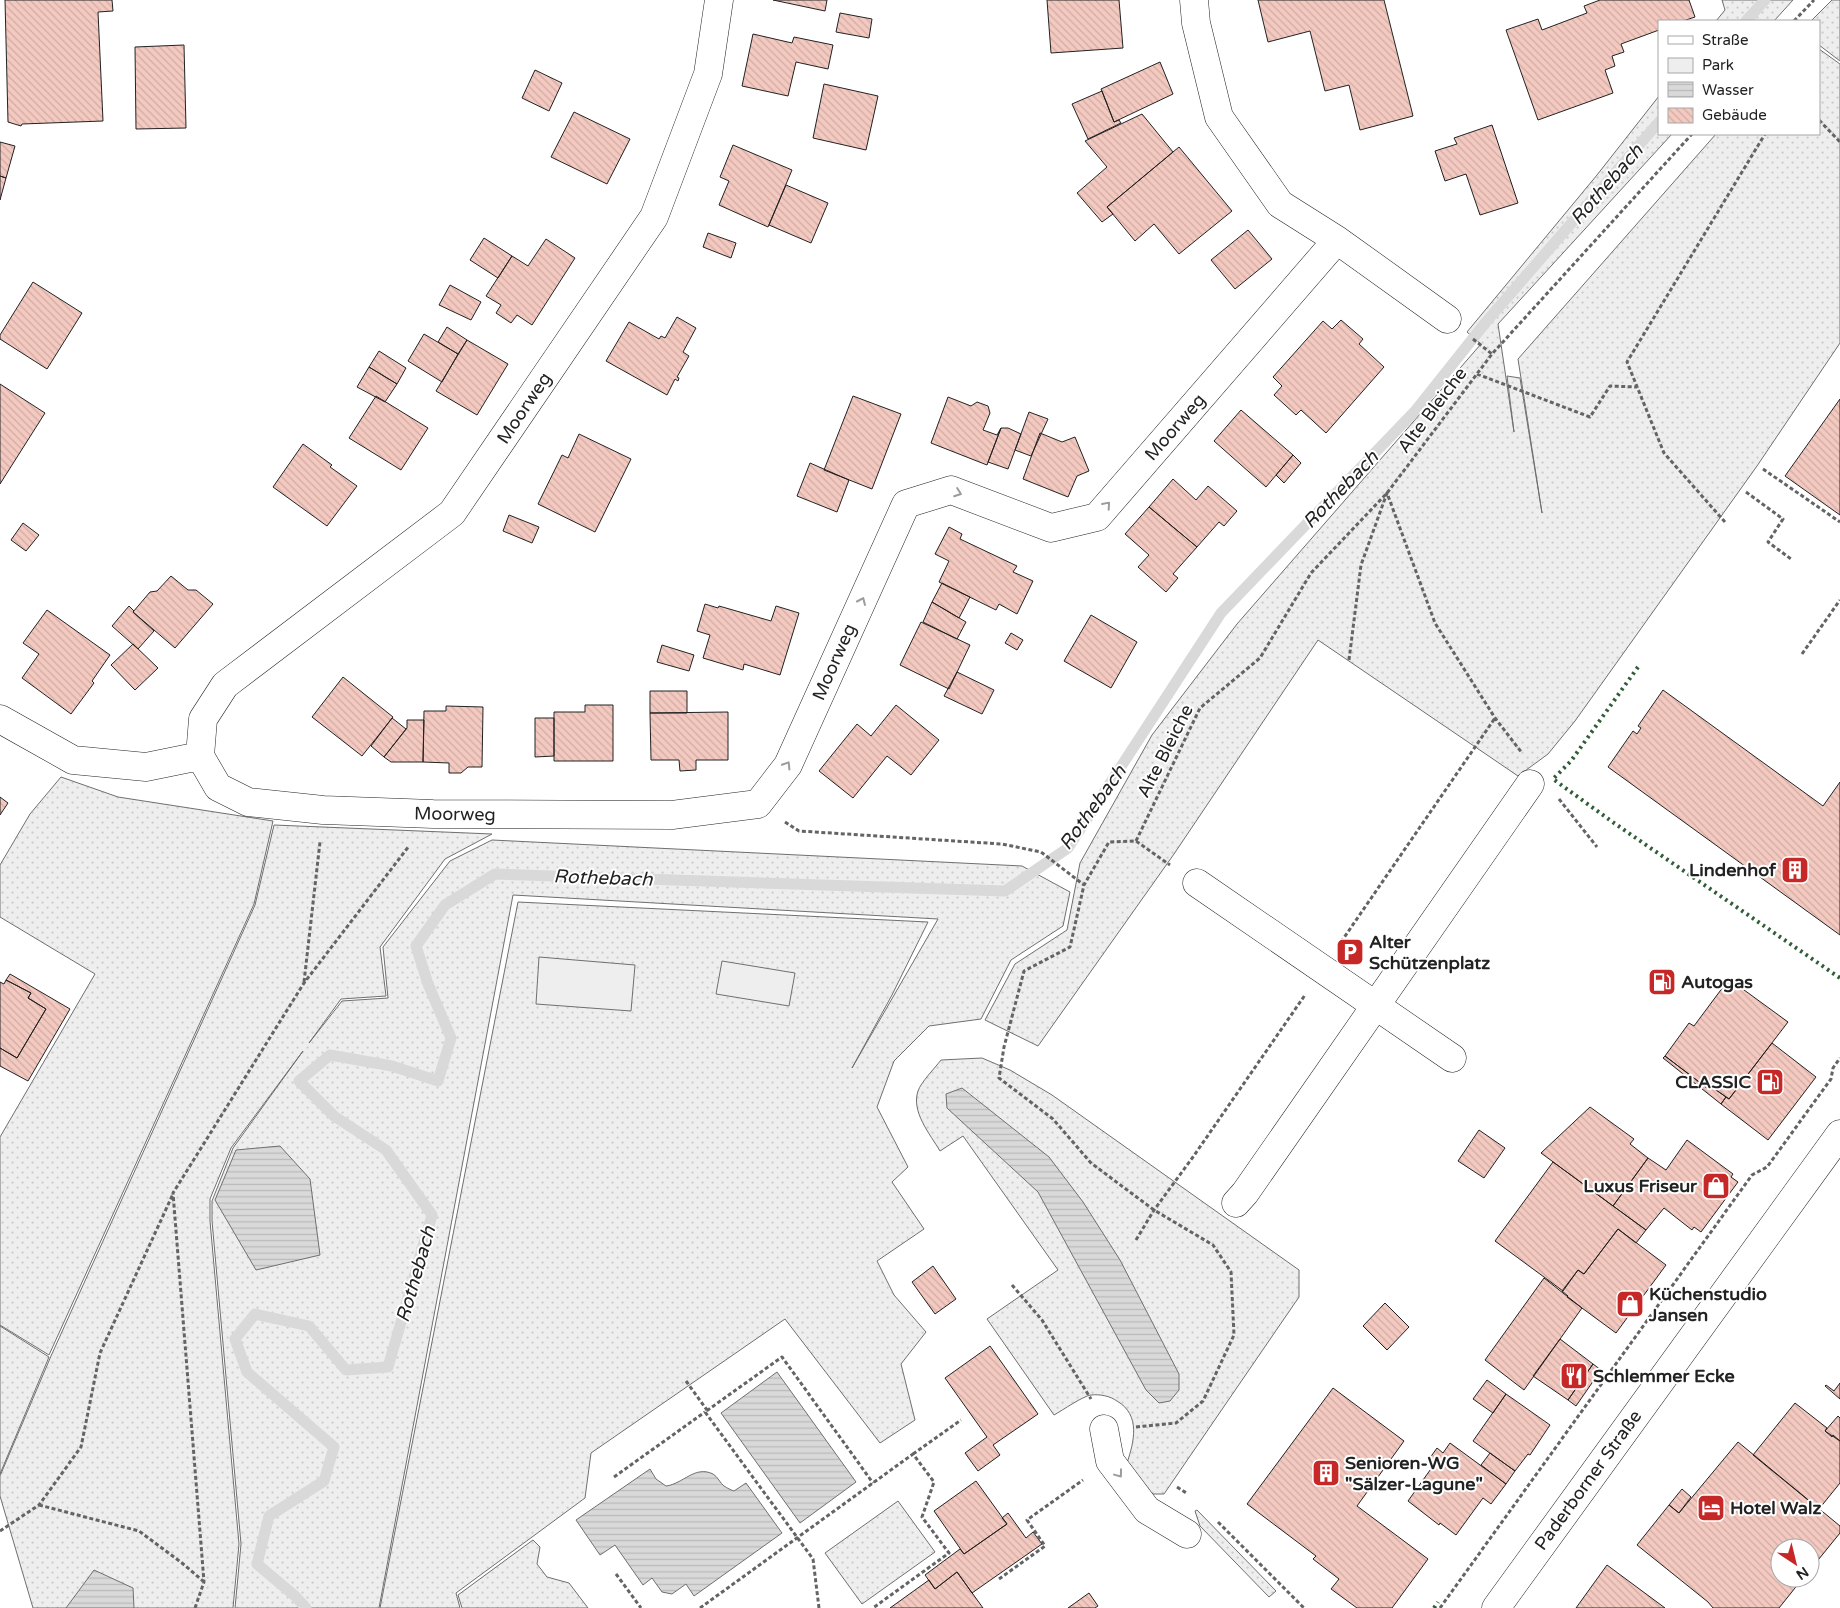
<svg xmlns="http://www.w3.org/2000/svg" width="1840" height="1608" viewBox="0 0 1840 1608" font-family="'Varela Round',sans-serif">
<defs>
<pattern id="green-dots" width="8" height="8" patternUnits="userSpaceOnUse" patternTransform="scale(1.25)"><rect width="8" height="8" fill="#eee"/><path d="M2 2h.1M6 6h.1" fill="none" stroke="#ccc" stroke-width="1.8" stroke-linecap="round"/></pattern>
<pattern id="water-rules" width="6" height="5" patternUnits="userSpaceOnUse" patternTransform="scale(1.25)"><rect width="6" height="5" fill="#d9d9d9"/><path d="M0 2.5h6" fill="none" stroke="#bababa"/></pattern>
<pattern id="building-back-hatch" width="6" height="6" patternUnits="userSpaceOnUse" patternTransform="scale(1.25)"><rect width="6" height="6" fill="#f3c9c0"/><path d="M-1 5l2 2M0 0l6 6M5-1l2 2" fill="none" stroke="#d0aca5"/></pattern>
</defs>
<rect width="100%" height="100%" fill="#fff"/>
<path fill="url(#green-dots)" stroke="#6f6f6f" d="M1722,0H1793L1774,21H1716L1725,10Z
M1832,0H1840V61L1819,45V21H1811Z
M1819,49L1840,64V343L1757,466L1575,721L1548,754L1518,776L1318,640L1174,854L1038,1046L985,1020L1015,964L1067,930L1080,863L1152,735L1237,624L1481,344L1467,332L1597,175L1659,96V134H1672L1498,324L1514,432L1507,376L1520,378L1542,513L1518,359L1716,134H1819Z
M61,777L118,797L273,821L254,904L49,1355L0,1325V1137L95,974L0,917V865L30,814Z
M274,825L492,834L445,859L380,947L386,996L341,999L309,1043L342,1001L388,998L383,947L450,861L492,840L1022,866L1070,892L1063,926L1011,960L981,1019L929,1026L894,1061L877,1107L908,1167L892,1182L924,1229L877,1261L894,1295L926,1332L901,1364L915,1420L880,1443L785,1319L591,1453L585,1498L456,1593L460,1608H380L518,902L928,922L892,995L852,1068L938,919L513,895L379,1608H235L241,1544L212,1221V1201L233,1148L303,1051L231,1148L210,1199V1221L239,1544L233,1608H33L0,1496V1476L51,1356L255,905Z
M982,1058L1010,1070L1052,1095L1299,1270V1297L1164,1494H1152L1127,1463C1134,1442 1141,1415 1117,1401C1110,1396 1100,1394 1091,1395C1083,1396 1063,1410 1054,1415L987,1319L1058,1270L963,1136L940,1151C930,1134 911,1112 918,1091C921,1082 935,1068 941,1060Z
M0,1326L49,1357L0,1474Z
M898,1501L935,1552L862,1604L825,1553Z
M1197,1510L1276,1591L1269,1597L1200,1526L1195,1511Z
M533,1540L540,1547L537,1564L547,1577L569,1583L588,1608H462L458,1595Z"/>
<path fill="#eee" stroke="#6f6f6f" d="M539,957L635,965L631,1011L536,1004Z
M722,961L795,973L789,1006L716,994Z"/>
<path fill="url(#water-rules)" stroke="#6f6f6f" d="M962,1088L1049,1157L1083,1202L1120,1260L1179,1374V1390L1170,1401L1159,1403L1146,1390L1038,1192L947,1108L946,1094Z
M280,1146L310,1179L320,1255L256,1270L215,1200L236,1150Z
M777,1372L856,1482L800,1523L721,1413Z
M650,1469L656,1479L666,1486C683,1484 695,1465 713,1474C718,1477 720,1483 724,1486C727,1488 731,1490 734,1491L746,1483L782,1533L694,1596L686,1584L672,1594L662,1592L652,1578L643,1585L615,1545L600,1555L576,1520Z
M94,1570L133,1588L134,1608H66Z"/>
<g fill="none" stroke-linecap="round" stroke-linejoin="round">
<path stroke="#d9d9d9" stroke-width="11" d="M1746,21L1765,0
M306,1608L295,1596L257,1564L269,1516L324,1481L334,1447L247,1372L235,1339L255,1314L309,1326L346,1370L388,1367L432,1215L386,1150L334,1116L299,1081L330,1055L392,1066L438,1081L451,1038L428,984L416,946L445,905L495,874L1005,891L1068,848L1221,613L1416,410L1486,322L1659,122"/>
</g>
<path fill="url(#building-back-hatch)" stroke="#222" d="M5,0H112L113,11L98,12L103,121L22,124L21,126L8,122Z
M773,0H827L825,11Z
M1047,0H1119L1123,48L1051,53Z
M1258,0H1384L1413,116L1360,130L1349,85L1325,91L1310,31L1268,42Z
M1600,0H1689L1695,17L1683,21H1659V30L1621,44L1624,52L1612,56L1615,66L1605,70L1613,93L1538,120L1506,30L1538,19L1542,30L1587,13L1584,6Z
M840,13L872,19L869,38L836,32Z
M753,34L792,43L794,37L833,45L828,69L796,62L788,96L742,86Z
M184,45L186,128L136,129L135,47Z
M1160,62L1173,94L1114,122L1101,89Z
M535,70L562,83L549,111L522,98Z
M824,84L878,96L866,150L813,138Z
M1102,91L1114,122L1119,120L1121,123L1088,139L1072,104Z
M574,112L630,139L607,184L551,157Z
M1142,114L1173,152L1107,207L1113,214L1102,222L1077,193L1107,167L1085,141Z
M1492,125L1518,203L1480,215L1466,174L1445,181L1435,151L1457,144L1454,138Z
M0,142L15,146L6,178L0,176Z
M733,145L792,170L768,227L719,205L729,181L720,177Z
M1179,147L1232,211L1179,254L1154,224L1135,241L1107,207Z
M0,176L6,178L0,200Z
M786,185L828,203L811,243L769,225Z
M1248,230L1272,259L1235,289L1211,260Z
M708,233L736,243L731,258L703,247Z
M484,238L512,256L498,278L470,260Z
M546,239L575,258L532,325L517,315L511,323L496,313L501,305L486,296L512,256L528,266Z
M33,282L82,313L47,369L0,339V335Z
M450,285L481,302L471,320L439,305Z
M677,317L696,328L683,352L689,356L677,377L679,378L678,381L675,379L667,395L606,361L629,322L659,339L661,336L665,338Z
M1341,320L1363,339L1359,344L1384,367L1326,433L1301,410L1296,415L1274,395L1282,386L1273,377L1323,321L1332,329Z
M447,327L467,340L458,354L438,342Z
M424,334L458,354L442,382L408,361Z
M467,340L508,364L477,415L436,391Z
M379,351L406,368L397,384L369,367Z
M369,367L397,384L385,402L357,387Z
M0,384L45,413L0,484Z
M376,396L428,428L401,470L349,438Z
M853,396L901,414L872,489L824,470Z
M948,397L971,406L977,402L988,406L990,413L983,430L997,435L1001,428L987,465L931,443Z
M1840,399V515L1785,476Z
M1241,410L1293,455L1266,487L1214,441Z
M1029,412L1048,419L1031,456L1015,450Z
M1001,428H1008L1021,434L1008,469L988,462Z
M1040,433L1062,442L1075,437L1089,471L1077,476L1068,497L1023,479Z
M579,434L631,459L595,532L538,504L562,455L568,458Z
M303,444L332,465L330,467L357,486L327,526L273,487Z
M1293,455L1301,463L1284,483L1276,475Z
M810,463L849,480L837,512L797,496Z
M1173,479L1196,500L1208,486L1237,511L1224,526L1219,522L1197,547L1149,507Z
M1149,507L1197,547L1173,574L1178,578L1166,592L1138,567L1149,555L1125,534Z
M509,515L539,527L532,543L503,531Z
M23,523L39,535L26,551L11,540Z
M949,527L962,534L960,539L1017,566L1013,572L1033,581L1017,614L999,604L996,610L939,582L949,561L935,554Z
M171,576L188,590H196L213,604L175,648L133,612L150,592L157,591Z
M942,583L970,597L959,618L932,602Z
M932,602L966,622L957,639L923,622Z
M705,604L718,608L719,606L771,621L776,606L799,613L780,675L744,664L743,670L703,658L710,635L697,631Z
M129,606L134,611L133,612L154,631L138,649L112,626Z
M47,610L110,655L92,681L94,683L71,714L22,678L39,654L23,643Z
M1091,615L1137,642L1111,688L1064,661Z
M921,622L970,645L949,689L900,665Z
M1011,633L1023,640L1017,650L1005,643Z
M133,644L158,668L135,690L111,665Z
M662,645L694,655L689,671L657,662Z
M957,672L994,690L982,714L944,696Z
M343,677L393,717L362,756L312,717Z
M1663,690L1823,806L1840,782V935L1608,767L1633,731L1637,734L1641,728L1638,726Z
M650,691H687V713H650Z
M585,705H613V761H554V712H585Z
M896,705L939,740L911,775L887,756L853,798L819,771L857,724L871,736Z
M446,706L483,707L482,767H468L461,773H449V763L423,762L424,711H446Z
M728,712V760H696V770L680,771L679,760H651L650,713Z
M392,718L406,729L384,757L371,746Z
M535,718H554V756L535,757Z
M407,720H424L423,762H391L384,757L407,728Z
M0,797L8,803L0,815Z
M10,974L70,1009L28,1081L0,1066V1048L17,1058L46,1009L28,998L31,993L6,980Z
M1729,979L1788,1022L1729,1099L1709,1085L1707,1088L1665,1056L1689,1023L1694,1026Z
M6,980L31,993L28,998L46,1009L17,1058L0,1048V982L4,984Z
M1772,1043L1816,1077L1768,1140L1721,1104L1726,1097L1729,1099Z
M1665,1056L1707,1088L1709,1085L1726,1097L1721,1104L1663,1058Z
M1590,1107L1634,1139L1630,1144L1648,1158L1613,1206L1541,1153Z
M1479,1130L1505,1148L1484,1178L1458,1161Z
M1687,1140L1733,1174L1731,1177L1738,1182L1701,1232L1694,1227L1692,1230L1664,1208L1646,1230L1613,1206L1648,1158L1666,1170Z
M1553,1162L1646,1230L1636,1243L1618,1229L1584,1274L1578,1270L1563,1291L1495,1241Z
M1618,1229L1666,1265L1616,1333L1567,1297L1568,1296L1562,1291L1578,1270L1584,1274Z
M933,1266L956,1299L935,1314L912,1282Z
M1544,1278L1582,1308L1524,1390L1485,1360Z
M1385,1303L1409,1327L1387,1350L1363,1326Z
M1560,1339L1593,1364L1568,1400L1533,1376Z
M990,1346L1038,1414L993,1445L1000,1455L978,1471L965,1453L987,1437L945,1378Z
M1593,1364L1601,1370L1576,1406L1568,1400Z
M1487,1380L1506,1394L1493,1413L1473,1399Z
M1840,1383V1399L1825,1386L1826,1385L1834,1391Z
M1333,1388L1404,1441L1357,1506L1428,1559L1392,1608H1357L1331,1589L1339,1579L1313,1559L1316,1556L1247,1504Z
M1506,1394L1550,1425L1530,1455L1528,1454L1515,1471L1473,1441Z
M1795,1403L1827,1428L1825,1431L1832,1437L1833,1435L1840,1441V1483L1819,1509L1753,1455Z
M1838,1416L1840,1418V1441L1825,1431Z
M1738,1442L1840,1526V1533L1810,1570V1548H1780V1578H1803L1779,1608H1713L1708,1602L1637,1545L1669,1505L1679,1513Z
M1450,1443L1506,1484L1491,1504L1483,1498L1456,1535L1440,1523L1439,1525L1408,1501L1433,1466L1427,1462L1437,1448L1443,1453Z
M1490,1453L1515,1471L1506,1484L1481,1465Z
M976,1481L1007,1524L964,1554L934,1511Z
M1682,1489L1691,1497L1679,1513L1669,1505Z
M1008,1513L1026,1538L1033,1532L1042,1544L972,1593L957,1572L935,1589L925,1575L960,1549L964,1554L1007,1524L1002,1518Z
M1607,1565L1665,1608H1576Z
M957,1572L983,1608H890L929,1580L935,1589Z
M1089,1593L1098,1606L1095,1608H1068Z"/>
<g fill="none" stroke-linecap="round" stroke-linejoin="round">
<defs>
<path id="minor" d="M719,0L708,74L654,217L452,513L225,685L203,719L200,756L218,787L248,802L323,810L433,814L672,815L758,804L788,765L906,504L951,490L1051,528L1097,517L1337,240
M1194,0L1196,23L1219,117L1280,204L1337,240L1447,319
M0,719L73,760L146,767L200,756
M1197,883L1452,1058
M1236,1203L1245,1193L1530,784
M1104,1429L1110,1461L1147,1510L1187,1534"/>
<path id="major" d="M1496,1608L1840,1134"/>
</defs>
<use href="#minor" stroke="#222" stroke-width="29"/>
<use href="#major" stroke="#222" stroke-width="29"/>
<path stroke="#646464" stroke-width="3" stroke-dasharray="4 2.5" stroke-linecap="butt" d="M1794,21L1814,0
M1819,120L1840,142
M1473,339L1492,354
M1477,374L1590,417L1610,386L1637,387
M1763,469L1840,522
M1746,492L1783,519L1768,542L1791,559
M1725,522L1664,453L1627,362L1765,134
M1802,654L1840,600
M1349,660L1361,565L1387,493L1435,623L1495,718L1522,753
M1559,799L1597,847
M785,822L799,831L1002,844L1041,852L1084,885
M1136,841L1200,708L1260,658L1311,573L1387,493L1492,354L1692,134
M1341,942L1495,718
M304,982L320,842
M1136,1240L1154,1210L1193,1157L1305,995
M1012,1285L1042,1320L1091,1399
M686,1381L707,1410
M1136,1427L1176,1423L1203,1401L1234,1335L1231,1272L1213,1245L1154,1210L1091,1163L1053,1119L999,1078L1004,1047L1024,971L1070,947L1084,885L1109,842L1136,841L1170,865
M913,1454L961,1420
M614,1477L705,1412
M1177,1487L1188,1494
M39,1505L139,1531L182,1563L203,1581
M1218,1522L1304,1608
M0,1531L39,1505L81,1447L100,1353L173,1194
M616,1574L641,1608
M999,1579L1045,1546L1027,1520L1083,1480
M195,1608L204,1582L173,1193L304,983L409,846
M700,1608L913,1454L934,1482L922,1517L949,1553L873,1608
M819,1608L813,1559L705,1412L782,1357L873,1483
M1440,1608L1752,1175L1767,1167L1831,1079L1833,1068L1840,1058"/>
<use href="#minor" stroke="#fff" stroke-width="28"/>
<use href="#major" stroke="#fff" stroke-width="28"/>
<path stroke="#2f5e38" stroke-width="4" stroke-dasharray="2.5 4" stroke-linecap="butt" d="M1638,667L1571,761L1553,779L1614,823L1840,978
M1434,1608L1438,1602"/>
</g>
<defs><path id="oneway-chevron" d="M-2-3.5L2.5 0L-2 3.5" fill="none" stroke-width="1.6" stroke-linecap="round" stroke-linejoin="round" transform="scale(1.25)"/></defs>
<g stroke="#9c9c9c">
<use href="#oneway-chevron" transform="translate(958 493) rotate(20)"/>
<use href="#oneway-chevron" transform="translate(1107 505) rotate(-49)"/>
<use href="#oneway-chevron" transform="translate(862 601) rotate(-66)"/>
<use href="#oneway-chevron" transform="translate(787 765) rotate(-58)"/>
<use href="#oneway-chevron" transform="translate(1119 1474) rotate(53)"/>
</g>
<defs>
<symbol id="building-square" viewBox="-11 -11 22 22"><rect x="-9" y="-9" width="18" height="18" rx="4" fill="#c62828" stroke="#fff"/><path d="M-4-6H4V6H1V3H-1V6H-4ZM-2.5-4.3h1.7v1.8h-1.7ZM.8-4.3h1.7v1.8H.8ZM-2.5-1h1.7V.8h-1.7ZM.8-1h1.7V.8H.8Z" fill="#fff"/></symbol>
<symbol id="parking-square" viewBox="-11 -11 22 22"><rect x="-9" y="-9" width="18" height="18" rx="4" fill="#c62828" stroke="#fff"/><path d="M-3.5-5.5H1a3.5 3.5 0 0 1 0 7H-1V5.5H-3.5ZM-1-3.4V-.6H.8a1.4 1.4 0 0 0 0-2.8Z" fill="#fff"/></symbol>
<symbol id="fuel-square" viewBox="-11 -11 22 22"><rect x="-9" y="-9" width="18" height="18" rx="4" fill="#c62828" stroke="#fff"/><path d="M-5.5-6h7V0h2V4h1.3V-2.5L3-4.5l.8-.8L6-3V5H2.5V1h-1V6h-7ZM-4.2-4.7v3.2H.2V-4.7Z" fill="#fff"/></symbol>
<symbol id="shop-square" viewBox="-11 -11 22 22"><rect x="-9" y="-9" width="18" height="18" rx="4" fill="#c62828" stroke="#fff"/><path d="M-5-2.5h2.3a2.7 3.5 0 0 1 5.4 0H5L5.5 6h-11ZM-1.5-2.5h3a1.5 2.3 0 0 0-3 0Z" fill="#fff"/></symbol>
<symbol id="restaurant-square" viewBox="-11 -11 22 22"><rect x="-9" y="-9" width="18" height="18" rx="4" fill="#c62828" stroke="#fff"/><path d="M-5-6h1v4h1v-4h1v4h1v-4h1v5L-1.5 .5V6h-2V.5L-5-1ZM5-6V6H3V1.5H1.5Q1.5-4 5-6Z" fill="#fff"/></symbol>
<symbol id="hotel-square" viewBox="-11 -11 22 22"><rect x="-9" y="-9" width="18" height="18" rx="4" fill="#c62828" stroke="#fff"/><path d="M-6-4.5h1.5V1H6V5H4.5V3h-9V5H-6ZM-4 0a1.8 1.8 0 1 1 3.6 0ZM.5 0V-2.5h3Q6-2.5 6 0Z" fill="#fff"/></symbol>
</defs>
<g fill-rule="evenodd">
<use href="#building-square" x="1779" y="854" width="32" height="32"/>
<use href="#parking-square" x="1334" y="936" width="32" height="32"/>
<use href="#fuel-square" x="1646" y="966" width="32" height="32"/>
<use href="#fuel-square" x="1754" y="1066" width="32" height="32"/>
<use href="#shop-square" x="1700" y="1170" width="32" height="32"/>
<use href="#shop-square" x="1614" y="1288" width="32" height="32"/>
<use href="#restaurant-square" x="1558" y="1360" width="32" height="32"/>
<use href="#building-square" x="1310" y="1457" width="32" height="32"/>
<use href="#hotel-square" x="1695" y="1492" width="32" height="32"/>
</g>
<g text-anchor="middle" stroke-width="4" stroke-linejoin="round" paint-order="stroke">
<g font-size="18" fill="#222" stroke="#fff">
<text transform="translate(524 408) rotate(-56)" y="6">Moorweg</text>
<text transform="translate(1432 410) rotate(-53)" y="6">Alte Bleiche</text>
<text transform="translate(1175 427) rotate(-49)" y="6">Moorweg</text>
<text transform="translate(834 662) rotate(-66)" y="6">Moorweg</text>
<text transform="translate(1165 751) rotate(-63)" y="6">Alte Bleiche</text>
<text transform="translate(455 814) rotate(1)" y="6">Moorweg</text>
<text transform="translate(1588 1480) rotate(-54)" y="6">Paderborner Straße</text>
</g>
<g font-size="18" font-weight="bold" fill="#222" stroke="#fff" text-anchor="start">
<text x="1776" y="876" text-anchor="end">Lindenhof</text>
<text x="1369" y="948">Alter<tspan x="1369" dy="21">Schützenplatz</tspan></text>
<text x="1681" y="988">Autogas</text>
<text x="1751" y="1088" text-anchor="end">CLASSIC</text>
<text x="1697" y="1192" text-anchor="end">Luxus Friseur</text>
<text x="1649" y="1300">Küchenstudio<tspan x="1649" dy="21">Jansen</tspan></text>
<text x="1593" y="1382">Schlemmer Ecke</text>
<text x="1345" y="1469">Senioren-WG<tspan x="1345" dy="21">"Sälzer-Lagune"</tspan></text>
<text x="1730" y="1514">Hotel Walz</text>
</g>
<g font-size="19" font-style="italic" fill="#222" stroke="#fff">
<text transform="translate(1606 184) rotate(-49)" y="7">Rothebach</text>
<text transform="translate(1340 489) rotate(-46)" y="7">Rothebach</text>
<text transform="translate(1092 807) rotate(-54)" y="7">Rothebach</text>
<text transform="translate(603 877) rotate(2)" y="7">Rothebach</text>
<text transform="translate(415 1274) rotate(-74)" y="7">Rothebach</text>
</g>
</g>
<rect x="1658" y="20" width="162" height="115" fill="#ffffff" stroke="#a7a7a7"/>
<rect x="1668" y="36" width="25" height="8" fill="#ffffff" stroke="#a7a7a7"/>
<text x="1702" y="45" font-size="15" fill="#222222">Straße</text>
<rect x="1668" y="58" width="25" height="15" fill="#eeeeee" stroke="#a7a7a7"/>
<text x="1702" y="70" font-size="15" fill="#222222">Park</text>
<rect x="1668" y="82" width="25" height="15" fill="url(#water-rules)" stroke="#a7a7a7"/>
<text x="1702" y="95" font-size="15" fill="#222222">Wasser</text>
<rect x="1668" y="108" width="25" height="15" fill="url(#building-back-hatch)" stroke="#a7a7a7"/>
<text x="1702" y="120" font-size="15" fill="#222222">Gebäude</text>
<g transform="translate(1795 1563) rotate(145)"><circle r="24" fill="#ffffff" stroke="#a7a7a7"/>
<path d="M0-4L9 19L0 12L-9 19Z" fill="#c62828"/>
<text y="-8" font-size="14" font-weight="bold" text-anchor="middle" fill="#222222">N</text>
</g>
</svg>
